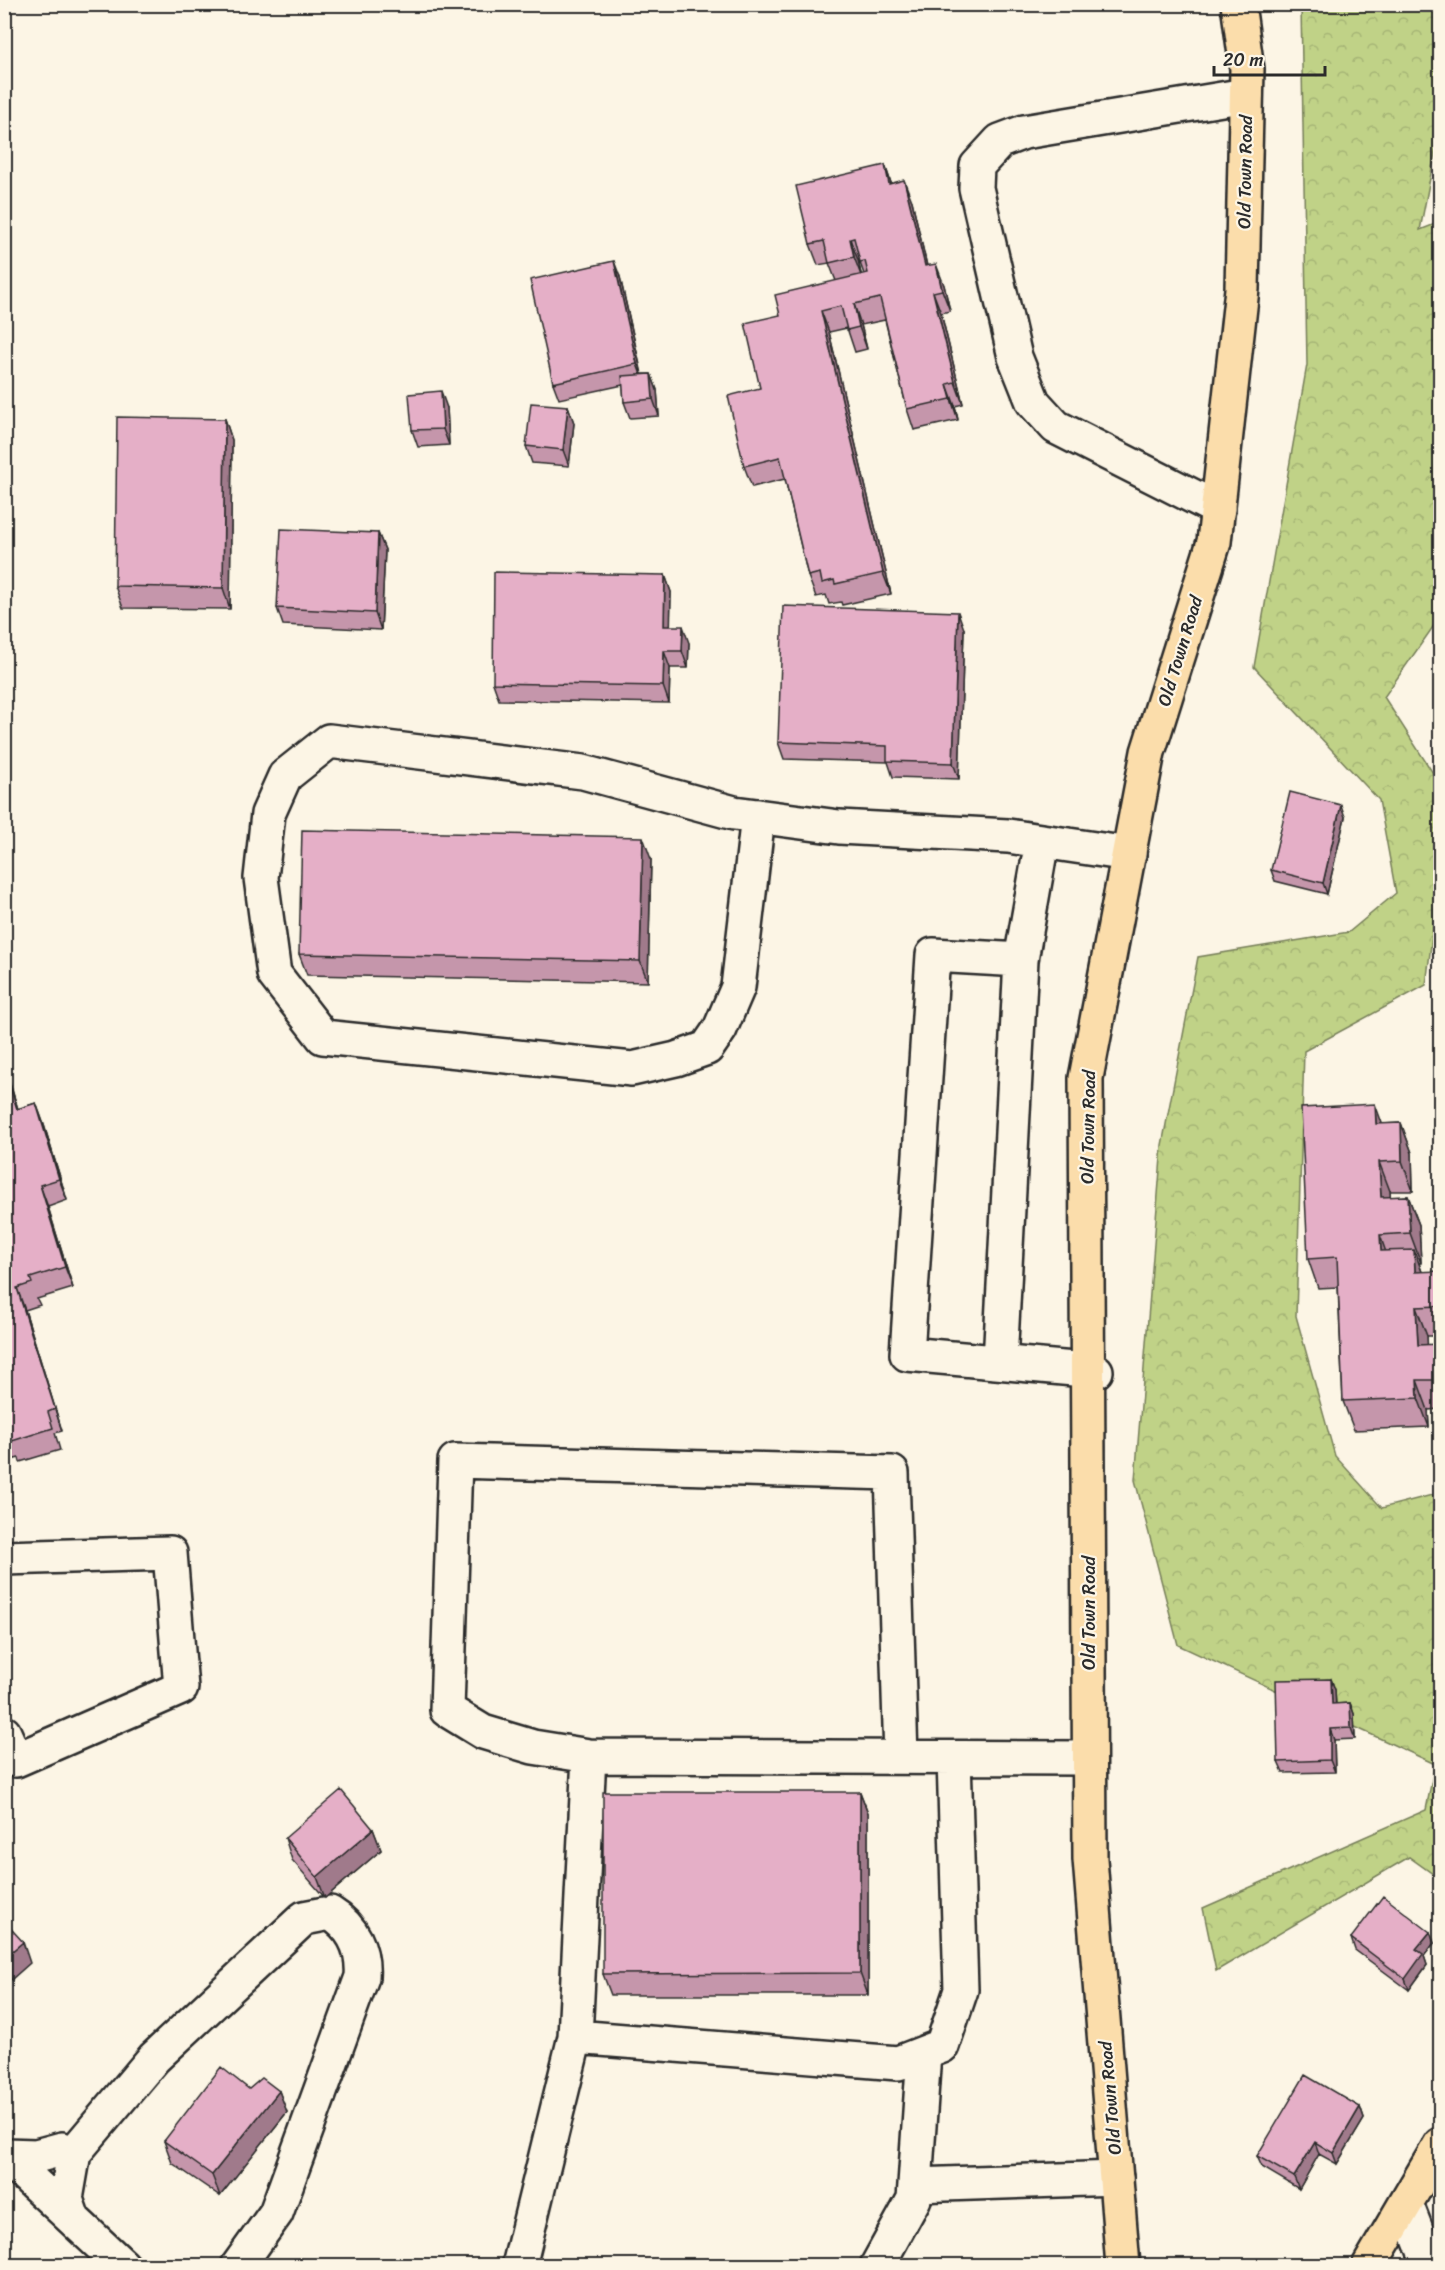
<svg xmlns="http://www.w3.org/2000/svg" width="1445" height="2270" viewBox="0 0 1445 2270" font-family="Sriracha,sans-serif">
<defs>
<pattern id="forest-crowns" width="20" height="18" patternUnits="userSpaceOnUse" patternTransform="scale(1.5)"><rect width="20" height="18" fill="#c0d287"/><path d="M2 6a3 3 0 1 1 6 0M12 15a3 3 0 1 1 6 0" fill="none" stroke="#a5b475"/></pattern>
</defs>
<rect width="100%" height="100%" fill="#fcf5e5"/>
<filter id="ink" filterUnits="userSpaceOnUse"><feTurbulence type="fractalNoise" baseFrequency=".0167" numOctaves="2"/><feDisplacementMap in="SourceGraphic" scale="12" xChannelSelector="R" yChannelSelector="G"/><feConvolveMatrix kernelMatrix="1 2 1 2 8 2 1 2 1" color-interpolation-filters="sRGB"/></filter>
<g filter="url(#ink)">
<path fill="url(#forest-crowns)" stroke="#767e59" stroke-width="1.5" d="M1301,5H1440V127L1420,230L1440,222V617L1384,697L1440,784V872L1426,985L1304,1051L1296,1316L1335,1456L1382,1508L1440,1493V1879L1409,1857L1216,1971L1203,1908L1426,1810L1435,1764L1178,1645L1135,1480L1162,1145L1198,957L1349,932L1396,893L1379,800L1254,667L1307,365Z"/>
<g fill="none" stroke-linecap="round" stroke-linejoin="round">
<defs>
<path id="minor" d="M1218,509L1056,427L1033,402L1015,357L976,188L977,166L1000,141L1024,132L1246,95
M758,816L738,987L720,1029L707,1048L676,1059L632,1069L323,1037L274,974L261,878L268,814L285,776L329,741L583,772L734,813L839,827L1008,836L1129,854
M1042,841L1021,960L933,955L907,1354L1096,1371
M1000,1362L1021,960
M4,1558L170,1553L181,1688L16,1760L4,1733
M901,1757L892,1473L455,1461L447,1710L483,1732L533,1747L589,1756L1089,1758
M575,2037L898,2063L942,2046L961,1990L954,1758
M74,2153L154,2058L304,1918L330,1913C353,1927 364,1950 362,1977L276,2213L238,2266
M4,2155L123,2266
M5,2155L36,2156L62,2149L74,2153L66,2199L73,2219
M915,2185L1116,2178
M1406,2204L1430,2266
M519,2266L575,2037L589,1756
M877,2266L914,2199L924,2053"/>
<path id="major" d="M1123,2266L1090,1859L1086,1078L1148,752L1214,542L1242,289L1247,69L1238,4
M1369,2266L1440,2145"/>
</defs>
<use href="#minor" stroke="#2b2b2b" stroke-width="38"/>
<use href="#major" stroke="#2b2b2b" stroke-width="38"/>
<use href="#minor" stroke="#fcf5e5" stroke-width="33"/>
<use href="#major" stroke="#fbddab" stroke-width="33"/>
</g>
<path fill="#c596ab" stroke="#2b2b2b" stroke-width="1.5" fill-rule="evenodd" d="M885,165L891,183L912,201L927,266L944,285L950,311L941,313L963,404L955,406L958,420L914,430L907,409L885,320L861,325L867,349L855,352L847,328L829,332L891,594L842,605L841,602L829,604L826,595L816,597L808,576L785,479L752,487L744,466L760,388L780,315L836,281L829,263L818,265L810,244ZM858,260H859L864,274L861,275Z
M620,277L642,374H651L657,390L659,416L630,418L624,402L623,385L559,399L553,383Z
M568,406L574,423L569,466L532,463L526,446Z
M447,408L449,445L418,447L412,430Z
M225,419L232,440L230,609L123,608L115,586Z
M378,533L385,550L381,630L283,625L277,608Z
M665,575L671,592L670,626L689,643L688,668H670L669,703L499,700L493,683Z
M964,629L959,779L893,777L888,762L784,759L778,742Z
M1440,648V671L1435,655Z
M1345,817L1327,894L1275,881L1271,870Z
M651,859L648,982L307,975L299,954Z
M4,1065L18,1109L36,1103L44,1125L67,1200L48,1207L73,1288L37,1299L40,1305L25,1310L62,1431L55,1433L60,1450L20,1462L19,1458L4,1462Z
M1401,1123L1412,1153L1413,1191H1390V1197L1408,1196L1419,1225L1421,1263H1419L1422,1272L1440,1273V1336H1427V1345L1440,1344V1409L1428,1410L1429,1427L1354,1430L1343,1401L1338,1287L1318,1288L1308,1259L1382,1124Z
M1331,1679L1335,1690L1336,1704L1350,1703L1354,1714L1355,1739L1334,1740L1335,1772L1283,1773L1278,1762Z
M860,1792L868,1813V1995H611L603,1974Z
M373,1829L381,1850L325,1898L292,1860L285,1838Z
M1430,1932L1434,1943L1424,1956L1427,1965L1409,1990L1355,1950L1351,1938Z
M249,2089L279,2091L287,2112L220,2196L172,2163L164,2141Z
M1360,2107L1364,2119L1337,2164L1319,2154L1299,2189L1262,2167L1257,2156Z"/>
<path fill="#a07a8b" stroke="#2b2b2b" stroke-width="1.5" d="M885,165L892,186L889,184Z
M904,180L912,201L932,288L925,266Z
M850,239L858,260L862,278L854,257Z
M614,261L620,277L643,380L637,364Z
M936,264L944,285L950,311L942,290Z
M933,292L941,313L963,404L955,382Z
M854,304L861,325L867,349L859,327Z
M821,311L829,332L891,594L883,573Z
M651,374L657,390L659,416L653,399Z
M947,384L955,406L958,420L951,399Z
M441,391L447,408L449,445L443,429Z
M568,406L574,423L569,466L563,450Z
M225,419L232,440L230,609L223,588Z
M378,533L385,550L381,630L375,613Z
M665,575L671,592L670,642L664,626Z
M958,612L964,629L959,779L953,763Z
M683,626L689,643L688,668L682,651Z
M664,651L670,668L669,703L663,686Z
M1341,805L1345,817L1327,894L1323,883Z
M643,837L651,859L648,982L640,961Z
M4,1065L25,1131L4,1069Z
M36,1103L44,1125L67,1200L59,1179Z
M1375,1104L1386,1134L1376,1124Z
M1401,1123L1412,1153L1413,1191L1402,1161Z
M1379,1162L1390,1191L1392,1226L1381,1197Z
M40,1185L48,1207L73,1288L65,1267Z
M1408,1196L1419,1225L1421,1263L1410,1233Z
M1380,1235L1390,1264L1381,1251Z
M1414,1250L1425,1280L1415,1272Z
M17,1288L25,1310L62,1431L55,1409Z
M1416,1307L1427,1336L1429,1375L1418,1345Z
M1417,1380L1428,1410L1429,1427L1418,1398Z
M1331,1679L1335,1690L1336,1715L1332,1704Z
M1350,1703L1354,1714L1355,1739L1351,1728Z
M1330,1729L1334,1740L1335,1772L1330,1760Z
M860,1792L868,1813V1995L860,1973Z
M373,1829L381,1850L325,1898L317,1877Z
M1430,1932L1434,1943L1424,1956L1427,1965L1409,1990L1405,1979L1416,1949Z
M23,1942L30,1963L4,1986V1958Z
M279,2091L287,2112L220,2196L212,2175Z
M1360,2107L1364,2119L1337,2164L1333,2153Z
M1315,2142L1319,2154L1299,2189L1294,2177Z"/>
<path fill="#e5afc7" stroke="#2b2b2b" stroke-width="1.5" d="M885,165L889,184L904,180L925,266L936,264L942,290L933,292L955,382L947,384L951,399L907,409L880,298L854,304L859,327L847,330L841,306L821,311L883,573L835,584L834,580L822,583L820,573L808,576L780,457L744,466L728,396L760,388L745,323L780,315L775,295L868,273L865,261L860,262L854,238L850,239L854,257L829,263L824,241L810,244L796,186Z
M614,261L637,364L553,383L530,280Z
M651,374L653,399L624,402L622,376Z
M441,391L443,429L412,430L409,394Z
M531,403L568,406L563,450L526,446Z
M117,417L225,419L223,588L115,586Z
M281,529L378,533L375,613L277,608Z
M494,572L665,575L664,626H683L682,651H664L663,686L493,683Z
M783,606L958,612L953,763L887,761V746L778,742Z
M1440,648V660L1435,655Z
M1290,792L1341,805L1323,883L1271,870Z
M302,830L643,837L640,961L299,954Z
M4,1069L17,1109L36,1103L59,1179L40,1185L65,1267L30,1278L32,1283L17,1288L55,1409L48,1412L53,1428L12,1441L11,1437L4,1439Z
M1375,1104L1376,1124L1401,1123L1402,1161L1379,1162L1381,1197L1408,1196L1410,1233L1380,1235L1381,1251L1414,1250L1415,1272L1440,1271V1306L1416,1307L1418,1345L1440,1344V1380H1417L1418,1398L1343,1401L1337,1257L1308,1259L1301,1108Z
M1331,1679L1332,1704L1350,1703L1351,1728L1330,1729V1760L1278,1762L1276,1680Z
M341,1790L373,1829L317,1877L285,1838Z
M603,1792H860V1973L603,1974Z
M1383,1896L1430,1932L1416,1949L1423,1954L1405,1979L1351,1938Z
M4,1921L23,1942L4,1958Z
M221,2067L249,2089L262,2078L279,2091L212,2175L164,2141Z
M1305,2075L1360,2107L1333,2153L1315,2142L1294,2177L1257,2156Z"/>
</g>
<g text-anchor="middle" stroke-width="4.5" stroke-linejoin="round" paint-order="stroke">
<g font-size="18" fill="#2b2b2b" stroke="#fcf5e5">
<text transform="translate(1245 172) rotate(-89)" y="6">Old Town Road</text>
<text transform="translate(1180 651) rotate(-73)" y="6">Old Town Road</text>
<text transform="translate(1088 1127) rotate(-89)" y="6">Old Town Road</text>
<text transform="translate(1089 1613) rotate(-90)" y="6">Old Town Road</text>
<text transform="translate(1110 2098) rotate(-95)" y="6">Old Town Road</text>
</g>
</g>
<rect width="1445" height="2270" fill="none" stroke="#fcf5e5" stroke-width="24"/>
<rect x="12" y="12" width="1421" height="2246" fill="none" stroke="#2b2b2b" stroke-width="2" filter="url(#ink)"/>
<path d="M1214 66v9h111v-9" fill="none" stroke="#2b2b2b" stroke-width="3"/>
<text x="1223" y="66" font-size="18" fill="#2b2b2b" stroke="#fcf5e5" stroke-width="4.5" paint-order="stroke">20 m</text>
</svg>
